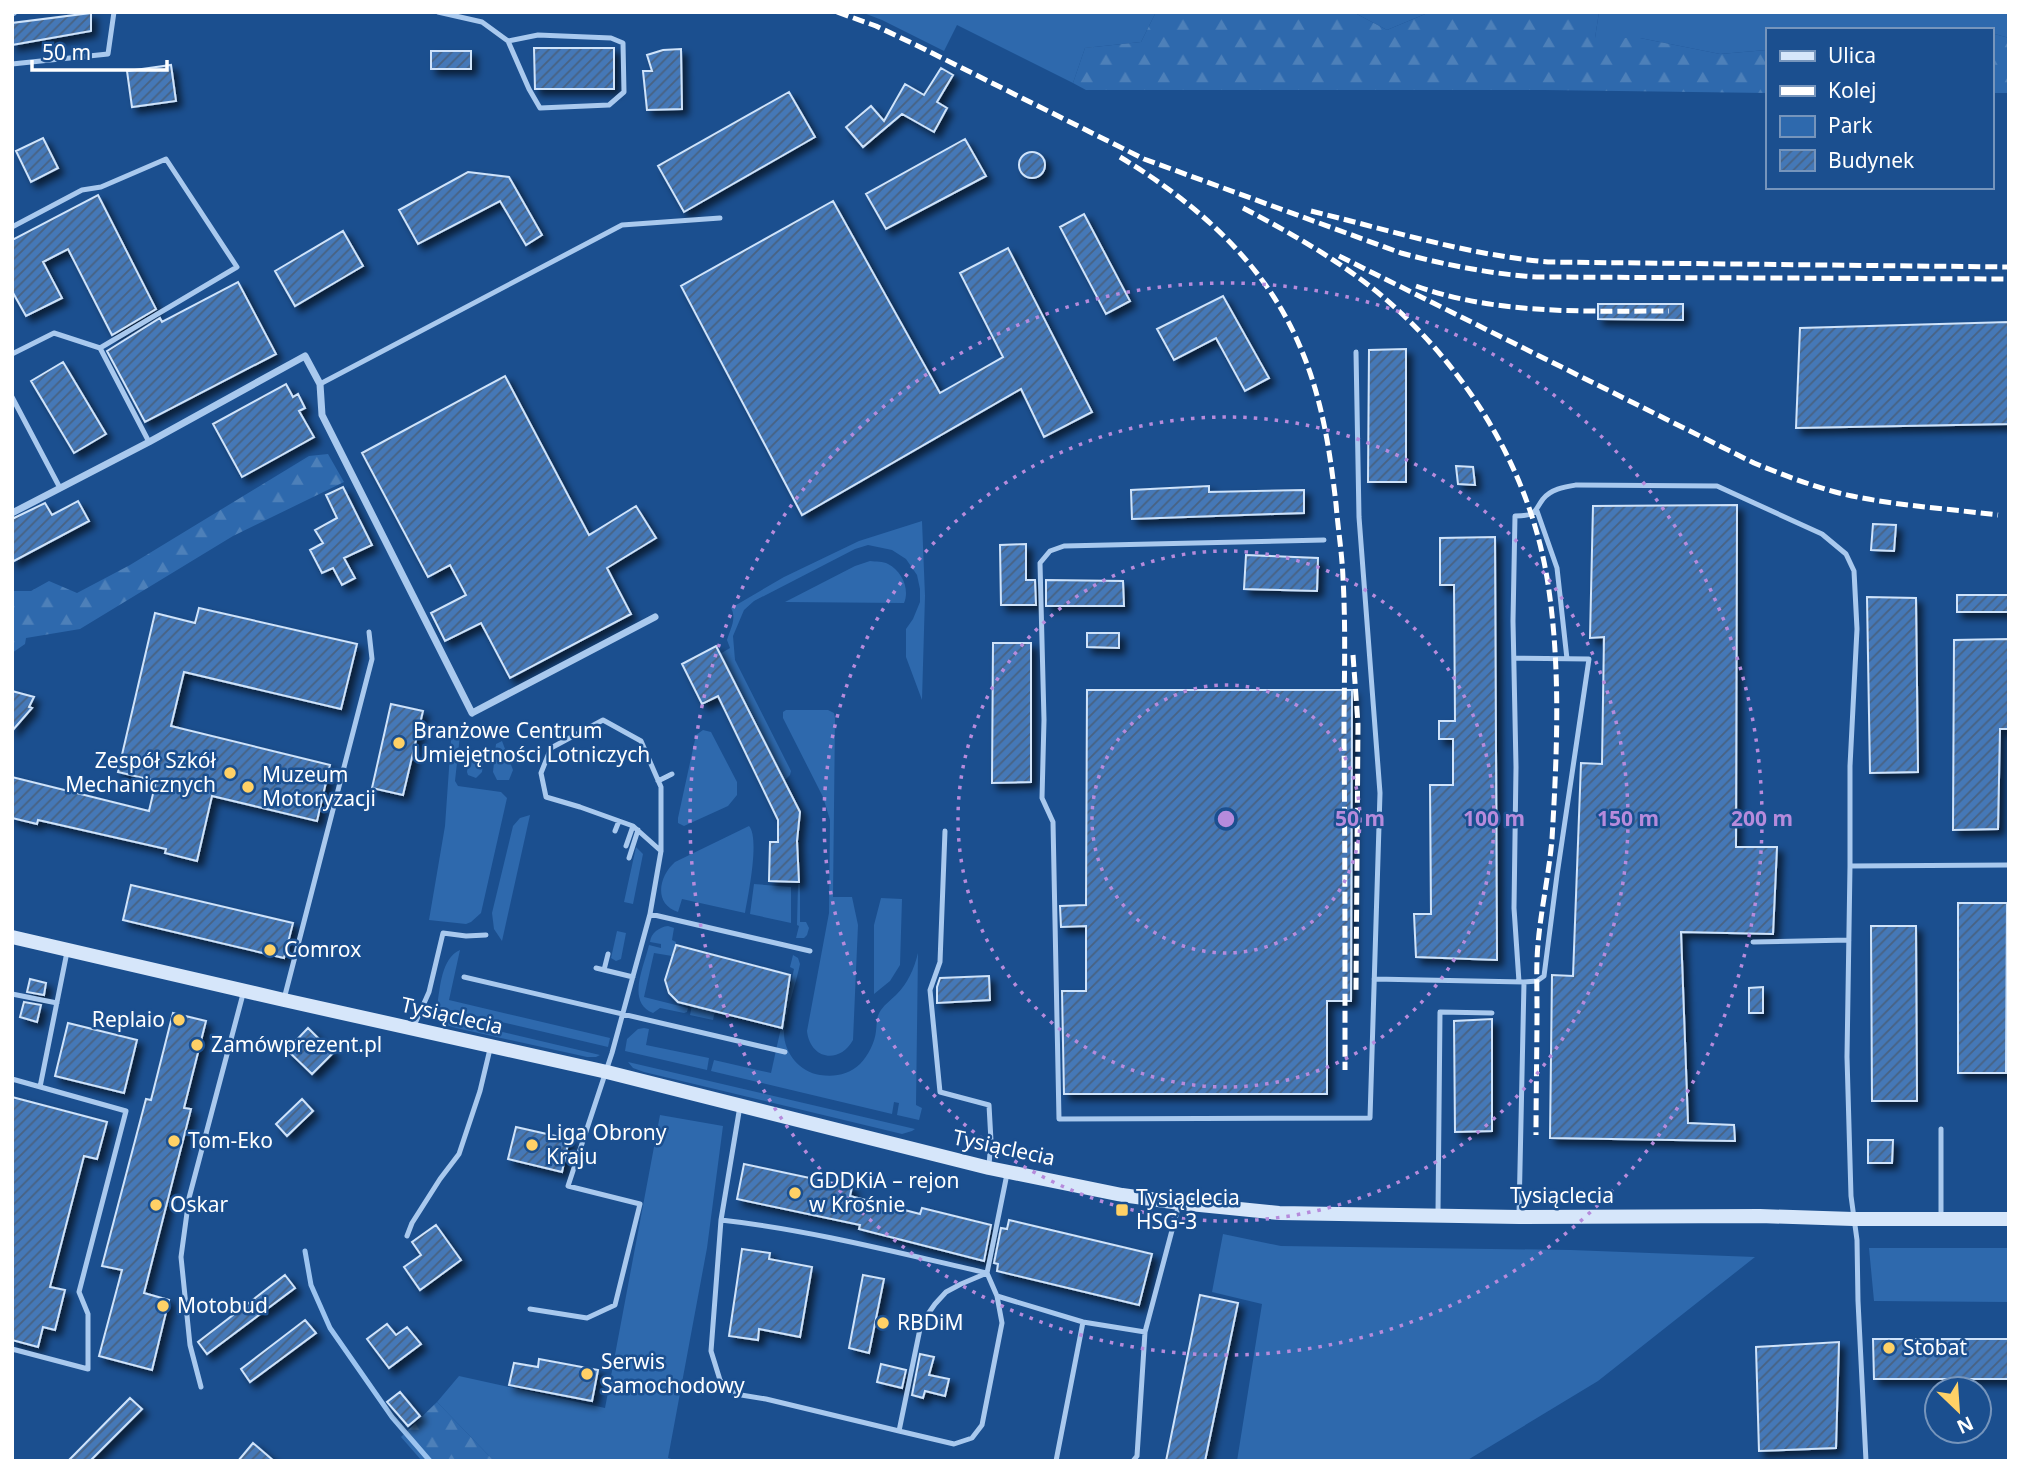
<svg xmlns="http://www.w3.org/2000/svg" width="2021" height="1473" viewBox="0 0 2021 1473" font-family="'Noto Sans',sans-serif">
<defs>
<pattern id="forest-firs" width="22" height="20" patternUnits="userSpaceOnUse" patternTransform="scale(1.75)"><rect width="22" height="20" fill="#2e69ad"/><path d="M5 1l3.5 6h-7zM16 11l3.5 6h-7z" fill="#4d80b9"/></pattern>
<pattern id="building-hatch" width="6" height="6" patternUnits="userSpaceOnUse" patternTransform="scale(1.75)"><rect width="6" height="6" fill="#4478b7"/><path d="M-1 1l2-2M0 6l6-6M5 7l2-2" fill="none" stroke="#486282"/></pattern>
<filter id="shadow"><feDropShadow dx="5.5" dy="5.5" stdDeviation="3.5" flood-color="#0009"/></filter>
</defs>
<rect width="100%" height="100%" fill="#1b4f8f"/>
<path fill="#2e69ad" d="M861,12H1156L1141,42L1085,48L1073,83L957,25L944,51L882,20Z
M1353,12H1430L1387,30Z
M1599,12H2009V38L1991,33V30H1978L1966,27L1913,30L1812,28L1809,30H1767V50L1720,54L1640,38H1595Z
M922,521L925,596L922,700L906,657V629L913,619L920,602V589L917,575L906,559L892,550L868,545L855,549L754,601L744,610L733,636L735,660L791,771L790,775L785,780L720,654L730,648L727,640C730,629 737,619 731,608L784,577L859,541Z
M870,561C876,562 883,561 888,564C902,571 910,589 904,603L785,602L855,566Z
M786,710H828L834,713L835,718L833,897H852L858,925L853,1040C839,1065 810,1059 807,1031L829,913L830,820L823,797L783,718V712Z
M703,730L711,732L737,782V795L728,806L684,826L678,823V818L696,735Z
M460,735L455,781L458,786L501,792L507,798L481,913L471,922L466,924L429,920L445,826L451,740Z
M502,741L513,770L509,780H497L493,772L496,744Z
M485,750L482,772L476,778L468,775L467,772L469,758Z
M530,815L502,941L494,929L492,913L513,826L520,818Z
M749,826C760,838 748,896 745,913L682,899L678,912C653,904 659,876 675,862Z
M636,847L643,854L633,904L624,902Z
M754,884L791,887V923L750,914Z
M798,884H800V922H806L809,928L807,935L804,938H796L799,926L797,925Z
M881,898L902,899L900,965L890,981L874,994V925Z
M668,926L674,928L672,940L676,942L672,956L654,953L644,997L688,1008L687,1012L684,1013L660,1008L653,1013C626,1002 644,967 649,945L661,948V944L650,942C651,933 659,927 668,926Z
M617,931L626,933L621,959L616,961L611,958Z
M460,950L449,1000L610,1038L608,1047L437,1007C440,989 441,958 460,950Z
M918,953L916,1105L922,1108L919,1120L897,1115L899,1103L894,1102L892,1114L711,1071L714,1060L771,1073L794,969L790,967L793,955L798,958L800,964C796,984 785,1014 784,1033C784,1053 800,1072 820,1075C835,1077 848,1075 860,1064C868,1056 875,1042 876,1031C877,1023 876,1017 881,1010C885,1004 891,1000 896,995C908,983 914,969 918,953Z
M692,1005L715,1011L713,1020L690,1015Z
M439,1017L600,1055L596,1057H587L456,1028L446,1025Z
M644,1028L649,1029L646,1045L709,1058L707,1070L625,1051L627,1039L638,1029Z
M628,1062L915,1129L912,1131L902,1134L644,1072L633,1068Z
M660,1115L723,1126L707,1248L668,1458L678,1461H494L437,1402L459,1376L605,1408Z
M1223,1234L1281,1246L1571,1250L1755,1257L1598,1381L1466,1461H1237L1262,1304L1212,1292Z
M1869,1248H2009V1302L1874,1301Z"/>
<path fill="url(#forest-firs)" d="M1156,12H1235L1239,14L1256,12H1353L1387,30L1430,12H1599L1595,38H1640L1720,54L1767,50V93L1545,90H1086L1073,83L1085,48L1141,42Z
M1991,33L2009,38V93H1991Z
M328,454L344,482L233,536L80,629L26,638L25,644L12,653V591H31L49,581L77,593L130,565L309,456Z
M437,1402L494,1461H422L401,1437Z"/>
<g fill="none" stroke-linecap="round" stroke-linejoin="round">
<path stroke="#9cc4f0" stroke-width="5" d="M305,1251L311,1285L330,1328L392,1417L430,1461"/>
</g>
<path fill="url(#building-hatch)" stroke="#cfe3fa" stroke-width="2" filter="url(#shadow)" d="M91,13V31L12,45V23Z
M534,48H614V89H535Z
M681,49L682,109L647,110L643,71H652L647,55L663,50Z
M431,51H471V69H431Z
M171,65L176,101L132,107L127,71Z
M941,68L953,75L937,102L947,108L934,132L902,114L863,147L846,127L871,106L884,121L905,84L924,95Z
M789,92L815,137L684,212L658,166Z
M43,138L58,168L31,182L16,151Z
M965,139L986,176L886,229L866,194Z
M1019 165a13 13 0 1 1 26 0a13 13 0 1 1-26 0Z
M468,172L509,177L542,235L526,245L500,201L418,244L399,210Z
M98,195L156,309L112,335L68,249L43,262L62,298L26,316L12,291V240Z
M833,201L940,393L1003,357L960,273L1008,248L1092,412L1044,437L1021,389L802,515L681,286Z
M1084,214L1130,301L1106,314L1060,227Z
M343,231L363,266L295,306L275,271Z
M238,282L276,354L145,422L107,351L160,318L162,322Z
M1223,296L1269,378L1245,391L1216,338L1174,360L1157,329Z
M1598,304H1683V320L1598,319Z
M2009,322V424L1796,428L1800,328Z
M1406,349V482H1368L1369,350Z
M63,362L106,434L74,453L31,381Z
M505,376L589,535L636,506L656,538L607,568L631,614L510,678L481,623L445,641L431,613L466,595L450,565L428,577L362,453Z
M286,384L293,397L298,394L305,408L299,411L314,437L242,477L213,424Z
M1456,466L1473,467L1475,485L1458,484Z
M1209,486V492L1304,490V513L1132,519L1131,490Z
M343,487L372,545L344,558L355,578L342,585L333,568L322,573L310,550L323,543L315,530L337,518L326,495Z
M78,501L89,521L12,562V519L45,503L52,515Z
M1737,505L1736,847H1777L1773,934L1681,932L1688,1123L1734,1125L1735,1141L1550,1138L1552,975L1573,976L1581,763L1602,764L1604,637L1590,638L1593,506Z
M1873,524L1896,525L1894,551L1871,550Z
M1495,537L1497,960L1416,957L1414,914H1431L1430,785H1453V739H1439V721H1455L1454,585H1440V538Z
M1026,544V580H1035L1036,605H1001L1000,545Z
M1246,555L1318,558L1317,591L1244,589Z
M1046,580L1123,581L1124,606H1046Z
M1957,595H2009V612H1957Z
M1867,597L1916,598L1918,772L1870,773Z
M199,608L357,644L341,709L184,672L171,726L330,765L317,821L212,796L197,861L165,853L166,849L38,820L37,824L12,818V777L149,811L156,781L118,772L155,613L195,623Z
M1087,633H1119V648L1087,647Z
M2009,639V729H2000L1998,829L1953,830L1954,640Z
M993,643H1031V782L992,783Z
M716,646L800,812L797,841L799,882L769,881L770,842H778V820L718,696L702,704L682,664Z
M1087,690H1352L1351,1001H1327V1094H1064L1062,991H1086V926L1061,927L1060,906L1086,905Z
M12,691L34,697L29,707L32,708L12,731Z
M391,704L423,711L403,795L372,788Z
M131,885L293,923L284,958L123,920Z
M1958,903H2007L2006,1073H1958Z
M1871,926H1916L1917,1101H1872Z
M676,945L790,975L782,1028L678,1002L669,993L665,980Z
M989,976L990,1000L937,1003V987L940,978Z
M30,979L46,983L44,995L27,992Z
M1763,987V1013H1749V988Z
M24,1002L41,1005L37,1022L20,1017Z
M173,1013L206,1021L184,1108L191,1109L144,1293L169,1300L152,1370L99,1356L122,1270L102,1266L146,1099L151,1100Z
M1492,1019V1131L1455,1132L1454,1021Z
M68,1023L137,1040L124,1093L55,1076Z
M308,1028L333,1053L312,1074L287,1050Z
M12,1097L107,1122L97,1159L84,1156L50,1287L65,1290L55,1330L43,1327L38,1347L12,1340Z
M302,1099L313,1111L287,1136L276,1124Z
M516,1127L569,1139L562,1172L508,1159Z
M1868,1140H1893L1892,1163H1868Z
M744,1164L852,1187L850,1196L920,1214L922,1208L991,1225L984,1261L859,1229L860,1225L737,1199Z
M1009,1220L1152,1254L1139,1305L997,1271L998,1264L994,1263L1001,1228L1007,1229Z
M436,1225L461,1260L420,1290L404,1267L421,1255L412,1242Z
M742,1249L770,1253L769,1259L812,1267L800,1337L759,1329L758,1340L729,1336Z
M285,1275L295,1288L207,1354L198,1342Z
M863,1275L884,1279L869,1353L849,1348Z
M1200,1295L1238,1303L1205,1461H1166Z
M305,1320L316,1333L250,1382L241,1369Z
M387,1324L396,1335L407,1327L421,1344L389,1368L367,1339Z
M1873,1339H2009V1379H1874Z
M1839,1342L1836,1448L1759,1451L1756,1347Z
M920,1354L934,1357L929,1375L949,1379L945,1396L925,1391L923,1398L912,1395Z
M539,1359L598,1370L592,1401L509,1385L514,1363L538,1367Z
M881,1364L906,1370L902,1388L877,1382Z
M400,1392L420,1416L408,1426L387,1402Z
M130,1398L142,1409L90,1461H68Z
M253,1443L274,1461H238Z"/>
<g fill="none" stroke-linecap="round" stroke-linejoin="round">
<path stroke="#a9c9ee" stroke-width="5" d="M438,12L482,22L508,41L529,89L540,108L609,105L624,92L623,43L611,38L538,35L508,41
M12,64L108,54L114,12
M12,227L82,190L101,187L166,159L237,267L100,348
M12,354L54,333L100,348L149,442
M320,384L622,225L720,218
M12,397L60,488
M1537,511L1557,568L1567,659
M1324,540L1064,546L1050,551L1040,563L1044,720L1042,798L1053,822L1059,1119L1370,1118L1380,793L1359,517L1356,352
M1514,658L1589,659L1557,875L1544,976L1537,981L1524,982
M658,781L672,774
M615,831L619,821
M945,831L940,962L930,990L940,1092L989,1105L991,1141L989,1165
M626,846L633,826
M629,858L638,830
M650,914L810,951
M1753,942L1849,940
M596,968L633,977
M604,970L608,954
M464,977L785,1052
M1374,979L1524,982L1519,1214
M1519,982L1514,908L1516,767L1513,621L1515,516C1538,515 1532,514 1543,499C1551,489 1564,487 1576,485L1717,486L1822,534L1846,554L1854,571L1857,629L1850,766V866
M12,994L57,1003
M284,999L372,659L369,632
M413,1028L429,992L443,933L466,936L486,935
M12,1079L126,1111L79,1292L88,1314V1369L12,1349
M40,1087L67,952
M740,1106L721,1220L711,1351L720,1380L735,1394L766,1399L899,1431
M1438,1213L1440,1012L1492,1013
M1941,1218V1129
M721,1220C811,1230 899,1253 987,1273
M407,1236L412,1223L440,1179L459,1154L480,1091L490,1049
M987,1273L961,1284L946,1292L935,1304L921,1324L899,1431L954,1444L972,1438L982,1425L1002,1323L997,1296L987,1273L1007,1174
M997,1296L1083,1322L1145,1332
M530,1309L587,1318L615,1305L640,1204L568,1186L612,1053L650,914L661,851V787L641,741L603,720L551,748L541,773L546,797L580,807L633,826L661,851
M201,1387L190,1345L181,1257L189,1198L243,994
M1056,1461L1083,1322
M1133,1461L1137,1456L1145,1332L1179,1204
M1866,1461L1858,1301L1857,1240L1851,1196L1847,1057L1850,866L2009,865"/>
<path stroke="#a9c9ee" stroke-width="7" d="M12,13L14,12
M12,513L149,442L305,356L320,384L322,415L472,713L655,617"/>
<path stroke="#d6e6fa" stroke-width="14" d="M12,937L284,1000L607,1072L989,1168L1122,1195L1180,1203L1279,1213L1519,1217L1760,1216L1853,1219H2009"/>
<path stroke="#fff" stroke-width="5" stroke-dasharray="12 5" stroke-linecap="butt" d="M837,12L876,26L920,47L1144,159L1401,253C1446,265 1491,274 1537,277L2009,279
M1120,157C1191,200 1256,255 1293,331C1320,387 1329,442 1336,504C1338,529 1342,553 1343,578C1346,631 1344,684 1344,737C1345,848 1345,959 1345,1070
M1243,208C1291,233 1340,261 1382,296C1468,369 1531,472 1548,584C1561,668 1557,755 1552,839C1549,874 1541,909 1538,944C1536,965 1537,987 1537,1008C1537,1050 1536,1093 1536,1135
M1311,211C1389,230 1468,255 1548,262L2009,267
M1339,256L1754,463C1786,476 1819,489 1852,496C1900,506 1950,509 1998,515
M1416,286C1498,315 1583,311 1669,311
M1353,655L1358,724L1356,993"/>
</g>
<g fill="none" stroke="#b68bdc" stroke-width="3.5" stroke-dasharray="3.5 7">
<circle cx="1226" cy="819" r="134"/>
<circle cx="1226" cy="819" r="268"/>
<circle cx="1226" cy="819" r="402"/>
<circle cx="1226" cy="819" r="536"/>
</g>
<g fill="#ffd166" stroke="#1b4f8f" stroke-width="2.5">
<circle cx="399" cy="743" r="7"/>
<circle cx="230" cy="773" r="7"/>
<circle cx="248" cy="787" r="7"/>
<circle cx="270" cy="950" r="7"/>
<circle cx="179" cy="1020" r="7"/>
<circle cx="197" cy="1045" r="7"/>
<circle cx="174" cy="1141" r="7"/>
<circle cx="532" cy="1145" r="7"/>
<circle cx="795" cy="1193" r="7"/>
<circle cx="156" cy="1205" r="7"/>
<rect x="1115" y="1203" width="14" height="14" rx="3.5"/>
<circle cx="163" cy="1306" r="7"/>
<circle cx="883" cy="1323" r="7"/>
<circle cx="1889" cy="1348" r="7"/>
<circle cx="587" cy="1374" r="7"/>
</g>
<g text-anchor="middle" stroke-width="5" stroke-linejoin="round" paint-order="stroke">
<g font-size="21" fill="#fff" stroke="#1b4f8f" text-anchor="start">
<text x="413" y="738">Branżowe Centrum<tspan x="413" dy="24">Umiejętności Lotniczych</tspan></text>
<text x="216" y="768" text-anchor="end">Zespół Szkół<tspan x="216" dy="24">Mechanicznych</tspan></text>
<text x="262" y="782">Muzeum<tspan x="262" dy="24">Motoryzacji</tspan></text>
<text x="284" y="957">Comrox</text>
<text x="165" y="1027" text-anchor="end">Replaio</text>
<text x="211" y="1052">Zamówprezent.pl</text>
<text x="546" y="1140">Liga Obrony<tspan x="546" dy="24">Kraju</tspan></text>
<text x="188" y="1148">Tom-Eko</text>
<text x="809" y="1188">GDDKiA – rejon<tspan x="809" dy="24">w Krośnie</tspan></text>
<text x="1136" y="1205">Tysiąclecia<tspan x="1136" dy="24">HSG-3</tspan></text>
<text x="170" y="1212">Oskar</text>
<text x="177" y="1313">Motobud</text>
<text x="897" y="1330">RBDiM</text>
<text x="1903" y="1355">Stobat</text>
<text x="601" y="1369">Serwis<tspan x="601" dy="24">Samochodowy</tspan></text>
</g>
<g font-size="21" fill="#fff" stroke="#1b4f8f">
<text transform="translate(452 1016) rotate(13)" y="7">Tysiąclecia</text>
<text transform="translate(1004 1148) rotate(12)" y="7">Tysiąclecia</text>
<text x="1562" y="1203">Tysiąclecia</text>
</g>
</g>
<circle cx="1226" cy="819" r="10" fill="#b68bdc" stroke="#1b4f8f" stroke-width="3.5"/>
<g font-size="21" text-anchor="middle" font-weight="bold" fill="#b68bdc" stroke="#1b4f8f" stroke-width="5" stroke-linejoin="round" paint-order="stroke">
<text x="1360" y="826">50 m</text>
<text x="1494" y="826">100 m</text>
<text x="1628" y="826">150 m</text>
<text x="1762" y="826">200 m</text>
</g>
<rect width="2021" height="1473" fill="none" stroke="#ffffff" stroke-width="28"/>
<rect x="1766" y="28" width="228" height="161" fill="#1b4f8f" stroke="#7695bc" stroke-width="2"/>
<rect x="1780" y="51" width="35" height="10" fill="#d6e6fa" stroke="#7695bc" stroke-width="2"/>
<text x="1828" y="63" font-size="21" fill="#ffffff">Ulica</text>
<rect x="1780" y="86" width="35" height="10" fill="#ffffff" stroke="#7695bc" stroke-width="2"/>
<text x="1828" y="98" font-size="21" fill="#ffffff">Kolej</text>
<rect x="1780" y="116" width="35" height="21" fill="#2e69ad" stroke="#7695bc" stroke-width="2"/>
<text x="1828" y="133" font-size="21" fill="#ffffff">Park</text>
<rect x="1780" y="150" width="35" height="21" fill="url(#building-hatch)" stroke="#7695bc" stroke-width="2"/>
<text x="1828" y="168" font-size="21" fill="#ffffff">Budynek</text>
<g transform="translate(1958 1410) rotate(155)"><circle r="33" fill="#1b4f8f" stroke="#7695bc" stroke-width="2"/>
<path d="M0-5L12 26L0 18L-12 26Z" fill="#ffd166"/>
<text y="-10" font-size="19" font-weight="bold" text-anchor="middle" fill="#ffffff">N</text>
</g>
<path d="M32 60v10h135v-10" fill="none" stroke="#ffffff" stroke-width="3.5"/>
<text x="42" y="60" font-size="21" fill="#ffffff" stroke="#1b4f8f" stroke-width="5" paint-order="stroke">50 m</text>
</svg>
